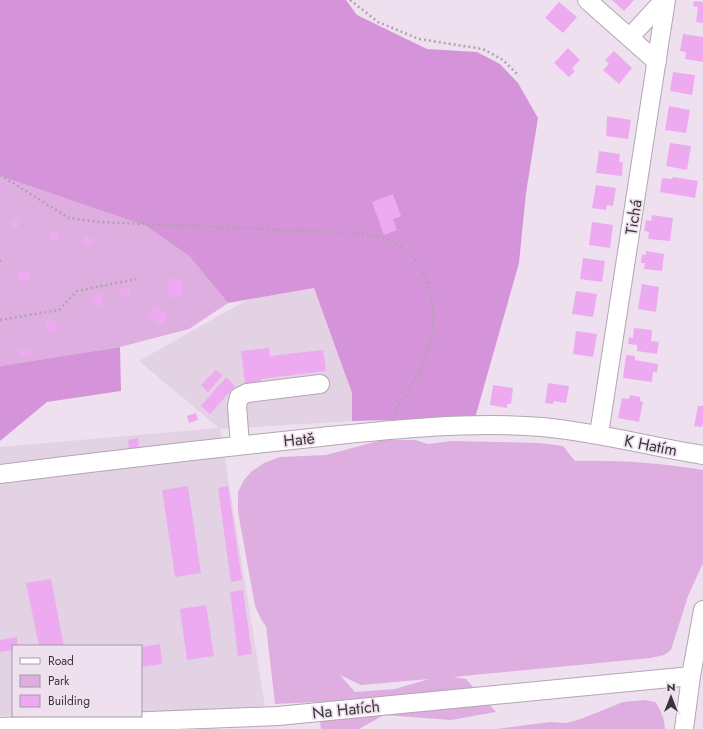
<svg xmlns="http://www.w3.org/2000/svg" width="703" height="729" viewBox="0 0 703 729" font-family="Jost,sans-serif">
<rect width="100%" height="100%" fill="#eee0ee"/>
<path fill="#e3d1e4" d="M314,288L352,393V421L220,429L265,706L243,709L141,712V646H13V715L0,716V447L219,428L139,361L247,300Z"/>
<path fill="#deaee1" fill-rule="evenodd" d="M0,176L146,226L189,256L228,303L189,329L120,347L0,366Z
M382,440H415L428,444L451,441L540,443L563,446L575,461C618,460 660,463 703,470V563L688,596L671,650L664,655L651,658L453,677L466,679L496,712L451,720L384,715L359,729H321L317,702L275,704L266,626L262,621L255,606L238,512V492L244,480L252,471L264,463L280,457L326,455ZM340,675L361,685L429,679L395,689L355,692Z
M644,700L655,702C662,711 664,718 665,729H497L550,722L566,723L581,719L623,702Z"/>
<path fill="#d594d9" d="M0,0H346L357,15L427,49L477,52L500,64L518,83L538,118L526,193L519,263L475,418L352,421V393L314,288L228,303L189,256L146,226L0,176Z
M120,347L121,391L47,402L0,441V366Z"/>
<path fill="#edaaf1" d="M612,0H634L624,11Z
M694,1L703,2V23L696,22L698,7L693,6Z
M559,2L577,17L563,33L545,18Z
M683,34L703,37V62L685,59L686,52L680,51Z
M568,48L580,60L572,68L575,71L569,77L554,63Z
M614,51L632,68L619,84L603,70L609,64L605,60Z
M673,72L695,75L692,95L670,91Z
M669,106L690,110L686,133L665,130Z
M607,116L631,120L628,139L606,136Z
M670,143L691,146L687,170L666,166Z
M599,151L620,154L619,162H623L622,176L596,173Z
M673,177L698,181L695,198L660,192L662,178L672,179Z
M596,185L616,188L613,206L607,205L606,210L592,208Z
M393,194L401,216L393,219L397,230L384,235L372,202Z
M652,215L673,218L670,241L648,239L649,232L644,231L646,220L651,221Z
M12,218H19V227H11Z
M592,222L613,225L610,248L589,245Z
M49,232H58V241H49Z
M84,236L93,239L91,246L82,244Z
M646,251L664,254L662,271L644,269L645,263H641L642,254L646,255Z
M583,258L605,261L602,282L580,279Z
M29,271L30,280L19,282L18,273Z
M167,279H182L183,297H168Z
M642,284L659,287L656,312L638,309Z
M129,288L131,296L121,297L120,290Z
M576,291L597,294L593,317L572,314Z
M102,293L103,297L101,298L103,306L95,308L91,296Z
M155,305L168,315L160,326L147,315Z
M56,320L58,331L48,332L46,321Z
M634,328L652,330L651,341L659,342L657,354L637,351V345L628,344L629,337L633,338Z
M576,331L597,334L593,357L573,354Z
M269,348L270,356L323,350L326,371L261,379V382L245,384L241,351Z
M33,349L34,356L20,357L19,350Z
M626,355L635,356V360L658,364L657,372H653L652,382L623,378Z
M216,370L223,375L208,392L201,385Z
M226,377L235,386L210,414L201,406Z
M548,383L569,386L566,403L554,401L553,404L545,403Z
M493,385L513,388L511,404H507V408L490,405Z
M630,395L640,397V401L643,402L639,422L618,418L622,398L629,399Z
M698,406H703V425L701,427L694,426Z
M196,413L198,420L189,423L187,416Z
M138,438L139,448L129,449L128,440Z
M188,486L201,573L175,577L162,490Z
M228,486L242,580L231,582L218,488Z
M51,579L64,646H39L26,583Z
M243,590L252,654L238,656L230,592Z
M206,605L214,656L187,660L180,609Z
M17,637L18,646H13V650L0,652V640Z
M160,644L162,664L141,667V647Z"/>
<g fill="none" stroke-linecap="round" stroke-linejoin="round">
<defs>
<path id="minor" d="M587,0L657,62
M630,37L664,0
M599,434L666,0
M240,445L237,406L239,397L247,393L320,384
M0,474C104,461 207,449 311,438C387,430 465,421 542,427C596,432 649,446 703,455
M0,727L278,716L691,676
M684,729L691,676L703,610"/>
</defs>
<use href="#minor" stroke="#b3a6b4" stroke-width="20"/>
<path stroke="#aea3ae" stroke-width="2.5" stroke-dasharray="2 3" stroke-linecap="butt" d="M350,0L378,22L419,39L483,49L503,60L519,76
M0,175L69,218L99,222L355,233C366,235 380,236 391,241C408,249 419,262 426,280C445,330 424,370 395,410V415
M0,261H1
M0,320L59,310L77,291L136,279"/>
<use href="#minor" stroke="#fff" stroke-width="18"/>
</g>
<g text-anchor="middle" stroke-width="3.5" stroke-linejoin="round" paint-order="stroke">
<g font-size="16" fill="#3a353a" stroke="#eee0ee">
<text transform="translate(633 217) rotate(-81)" y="6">Tichá</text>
<text transform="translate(299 439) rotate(-6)" y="6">Hatě</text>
<text transform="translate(651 445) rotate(11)" y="6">K Hatím</text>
<text transform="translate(346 709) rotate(-6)" y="6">Na Hatích</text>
</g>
</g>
<rect x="12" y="645" width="130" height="72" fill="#eee0ee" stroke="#a69ca6"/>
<rect x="20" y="658" width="20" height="6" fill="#ffffff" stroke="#a69ca6"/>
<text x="48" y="665" font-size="12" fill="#3a353a">Road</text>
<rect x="20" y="675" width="20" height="12" fill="#deaee1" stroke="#a69ca6"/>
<text x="48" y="685" font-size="12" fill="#3a353a">Park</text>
<rect x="20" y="695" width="20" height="12" fill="#edaaf1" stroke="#a69ca6"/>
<text x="48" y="705" font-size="12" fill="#3a353a">Building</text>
<g transform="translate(671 697)" stroke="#eee0ee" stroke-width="3" paint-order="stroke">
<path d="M0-3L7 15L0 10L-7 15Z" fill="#3a353a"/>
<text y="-6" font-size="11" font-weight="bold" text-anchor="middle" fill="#3a353a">N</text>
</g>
</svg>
